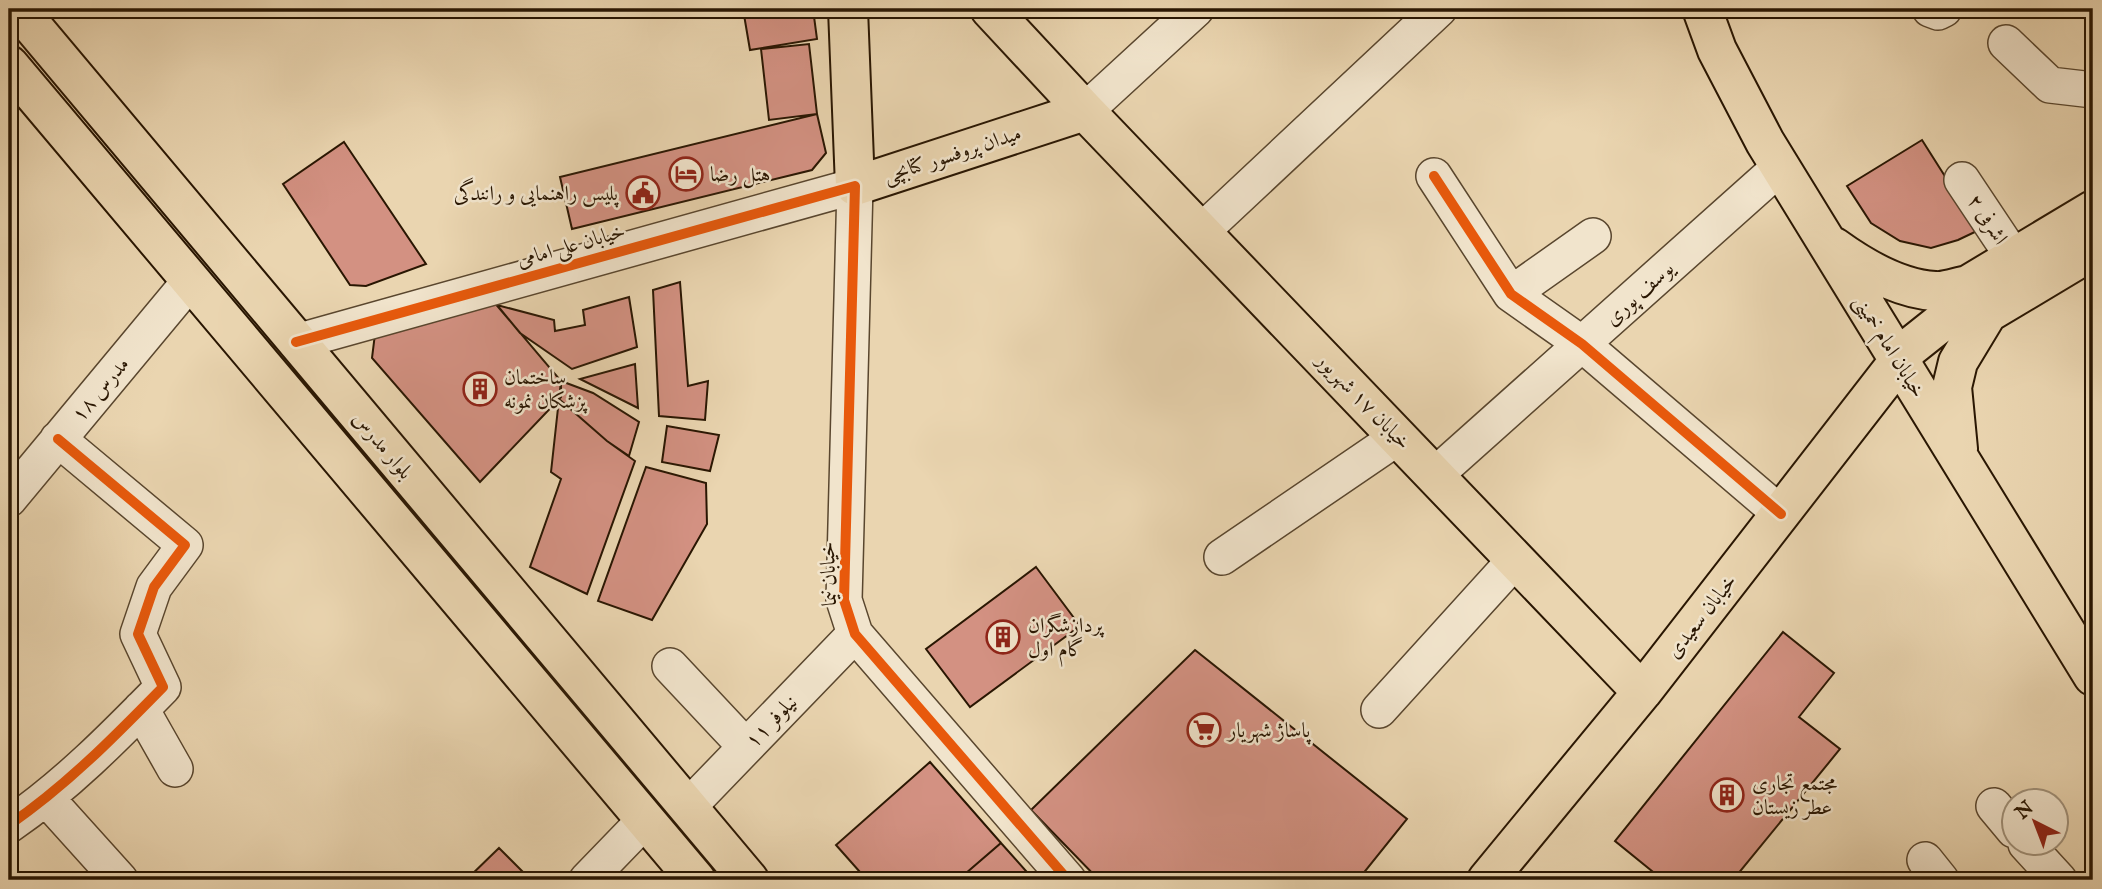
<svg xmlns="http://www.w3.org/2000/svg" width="2102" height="889" viewBox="0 0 2102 889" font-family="'IM FELL English',Amiri,serif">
<rect width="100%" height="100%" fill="#ead5b0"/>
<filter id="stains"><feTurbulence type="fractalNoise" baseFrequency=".00286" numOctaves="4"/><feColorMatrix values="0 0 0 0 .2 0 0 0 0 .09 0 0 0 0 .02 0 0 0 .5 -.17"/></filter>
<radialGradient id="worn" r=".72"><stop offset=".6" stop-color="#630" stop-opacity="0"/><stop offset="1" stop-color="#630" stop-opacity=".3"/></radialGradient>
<path fill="#d39182" stroke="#291602" stroke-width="2" d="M743,9H813L817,39L750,50Z
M809,44L817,114L769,120L761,49Z
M817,114L826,153L812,170L572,229L560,177Z
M1922,140L1979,230L1958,240L1931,248L1900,241L1871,223L1847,186Z
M344,142L426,264L366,286L350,285L283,184Z
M680,282L688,386L708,381L705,420L659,416L653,290Z
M488,295L561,381V397L480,482L372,358L376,326Z
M629,297L637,347L572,369L520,333L497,305L554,320L555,331L585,325L583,310Z
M635,364L638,408L580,379Z
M561,381L593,393L639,422L629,456L607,441L559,399Z
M559,399L607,441L635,461L587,594L530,567L561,479L551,472Z
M667,426L719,435L710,471L662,462Z
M646,467L706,483L707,524L652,620L598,601Z
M1036,567L1080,626L970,707L926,649Z
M1783,632L1834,673L1799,717L1840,749L1733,880H1663L1615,841Z
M1195,650L1407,819L1358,880H1099L1031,810Z
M930,762L1001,843L958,880H867L836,845Z
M1001,843L1034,880H958Z
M499,848L531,880H466Z"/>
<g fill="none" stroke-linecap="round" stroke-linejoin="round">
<defs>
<path id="minor" d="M1930,9L1938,12L1944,9
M2006,43L2050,85L2093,90
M1085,111L1196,9
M1434,176L1511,294L1582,344L1781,514
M1962,180L2014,258
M1201,232L1439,9
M1511,294L1593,236
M296,342L855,186L844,600L855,634L1068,880
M1434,476L1780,167
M9,499L191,280
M1222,557L1398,437
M670,666L746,747
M141,709L175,769
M1379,710L1515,560
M47,799L120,880
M1994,806L2014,830
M688,807L855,634
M9,825C66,786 114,737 163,687L138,634L154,587L185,545L58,439
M2026,844L2059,880
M1925,860L1941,880
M587,880L645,820"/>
<path id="major" d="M18,9L749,880
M848,9L855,186L1085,111L990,9
M1702,9L1717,50L1765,142L2093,676
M9,65L696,880
M1085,111L1642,692
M1834,247C1863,268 1899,289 1935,291C1945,292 1957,287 1968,285
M1953,313L1981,317L2093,250
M1958,449L1952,387L1958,362L1987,314
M1487,880L1642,692L1909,348L1953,313L1968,285L2093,210"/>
</defs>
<use href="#minor" stroke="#59462e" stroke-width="38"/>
<use href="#major" stroke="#291602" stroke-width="42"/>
<use href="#minor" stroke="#f1e4cc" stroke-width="35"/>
<use href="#major" stroke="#ead5b0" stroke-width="38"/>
<defs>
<path id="cycleway" d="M1434,176L1511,294L1582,344L1781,514
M296,342L855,186L844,600L855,634L1068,880
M9,825C66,786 114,737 163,687L138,634L154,587L185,545L58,439"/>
</defs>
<use href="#cycleway" stroke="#f1e4cc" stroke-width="15"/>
<use href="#cycleway" stroke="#e8590c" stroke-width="10"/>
</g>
<defs>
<symbol id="hotel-ring" viewBox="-11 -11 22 22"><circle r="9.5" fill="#f1e4cc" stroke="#8f2418" stroke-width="1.5"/><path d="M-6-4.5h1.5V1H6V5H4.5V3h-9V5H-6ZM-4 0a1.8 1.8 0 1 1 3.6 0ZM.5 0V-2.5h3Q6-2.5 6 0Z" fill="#8f2418"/></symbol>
<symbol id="civic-ring" viewBox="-11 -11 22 22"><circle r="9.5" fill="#f1e4cc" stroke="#8f2418" stroke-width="1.5"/><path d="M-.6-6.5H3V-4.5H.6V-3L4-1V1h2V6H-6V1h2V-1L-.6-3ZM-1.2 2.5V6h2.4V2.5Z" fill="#8f2418"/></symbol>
<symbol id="building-ring" viewBox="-11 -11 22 22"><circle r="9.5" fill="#f1e4cc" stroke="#8f2418" stroke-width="1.5"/><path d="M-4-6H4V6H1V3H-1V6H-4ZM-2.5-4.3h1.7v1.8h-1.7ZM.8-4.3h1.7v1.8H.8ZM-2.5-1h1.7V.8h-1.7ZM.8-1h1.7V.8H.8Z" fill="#8f2418"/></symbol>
<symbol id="supermarket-ring" viewBox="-11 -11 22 22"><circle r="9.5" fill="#f1e4cc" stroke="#8f2418" stroke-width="1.5"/><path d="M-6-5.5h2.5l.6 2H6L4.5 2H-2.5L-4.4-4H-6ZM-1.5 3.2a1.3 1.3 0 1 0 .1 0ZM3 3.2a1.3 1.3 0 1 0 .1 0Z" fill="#8f2418"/></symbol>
</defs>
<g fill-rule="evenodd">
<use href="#hotel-ring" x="667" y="155" width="38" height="38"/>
<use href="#civic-ring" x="624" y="174" width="38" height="38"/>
<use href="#building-ring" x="461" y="370" width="38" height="38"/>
<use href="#building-ring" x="984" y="618" width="38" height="38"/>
<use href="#supermarket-ring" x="1185" y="711" width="38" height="38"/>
<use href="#building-ring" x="1708" y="776" width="38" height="38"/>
</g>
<g text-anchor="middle" stroke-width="5" stroke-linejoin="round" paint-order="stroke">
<g font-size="21" fill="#291602" stroke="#f1e4cc">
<text transform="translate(952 154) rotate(-18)" y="7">میدان پروفسور کتابچی</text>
<text transform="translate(1988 219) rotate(57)" y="7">اشرفی ۲</text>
<text transform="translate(571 245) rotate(-16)" y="7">خیابان علی امامی</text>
<text transform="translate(1639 293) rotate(-42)" y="7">یوسف پوری</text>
<text transform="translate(1890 346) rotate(58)" y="7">خیابان امام خمینی</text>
<text transform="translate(100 389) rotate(-50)" y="7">مدرس ۱۸</text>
<text transform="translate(1364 401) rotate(46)" y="7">خیابان ۱۷ شهریور</text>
<text transform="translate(383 445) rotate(50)" y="7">بلوار مدرس</text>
<text transform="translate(828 574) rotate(-92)" y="7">خیابان نیما</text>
<text transform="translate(1701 616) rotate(-52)" y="7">خیابان سعیدی</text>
<text transform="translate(771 721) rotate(-46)" y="7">نیلوفر ۱۱</text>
</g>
<g font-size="21" fill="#291602" stroke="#f1e4cc" text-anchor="start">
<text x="710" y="181">هتل رضا</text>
<text x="618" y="200" text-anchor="end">پلیس راهنمایی و رانندگی</text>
<text x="504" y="384">ساختمان<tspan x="504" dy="24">پزشکان نمونه</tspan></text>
<text x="1028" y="632">پردازشگران<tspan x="1028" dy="24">گام اول</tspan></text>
<text x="1228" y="737">پاساژ شهریار</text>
<text x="1752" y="790">مجتمع تجاری<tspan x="1752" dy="24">عطر زیستان</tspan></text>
</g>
</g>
<rect width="2102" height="889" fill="none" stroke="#ead5b0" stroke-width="35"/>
<rect x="10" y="10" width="2081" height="868" fill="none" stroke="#291602" stroke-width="3.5"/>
<rect x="18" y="18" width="2067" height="854" fill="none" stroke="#291602" stroke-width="2"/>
<g transform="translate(2035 822) rotate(318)"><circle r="33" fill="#f1e4cc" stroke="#a1927b" stroke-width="2"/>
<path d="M0-5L12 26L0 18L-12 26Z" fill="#8f2418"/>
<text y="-10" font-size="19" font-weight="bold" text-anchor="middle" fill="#291602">N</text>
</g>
<rect width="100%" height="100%" filter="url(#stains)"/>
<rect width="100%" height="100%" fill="url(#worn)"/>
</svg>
